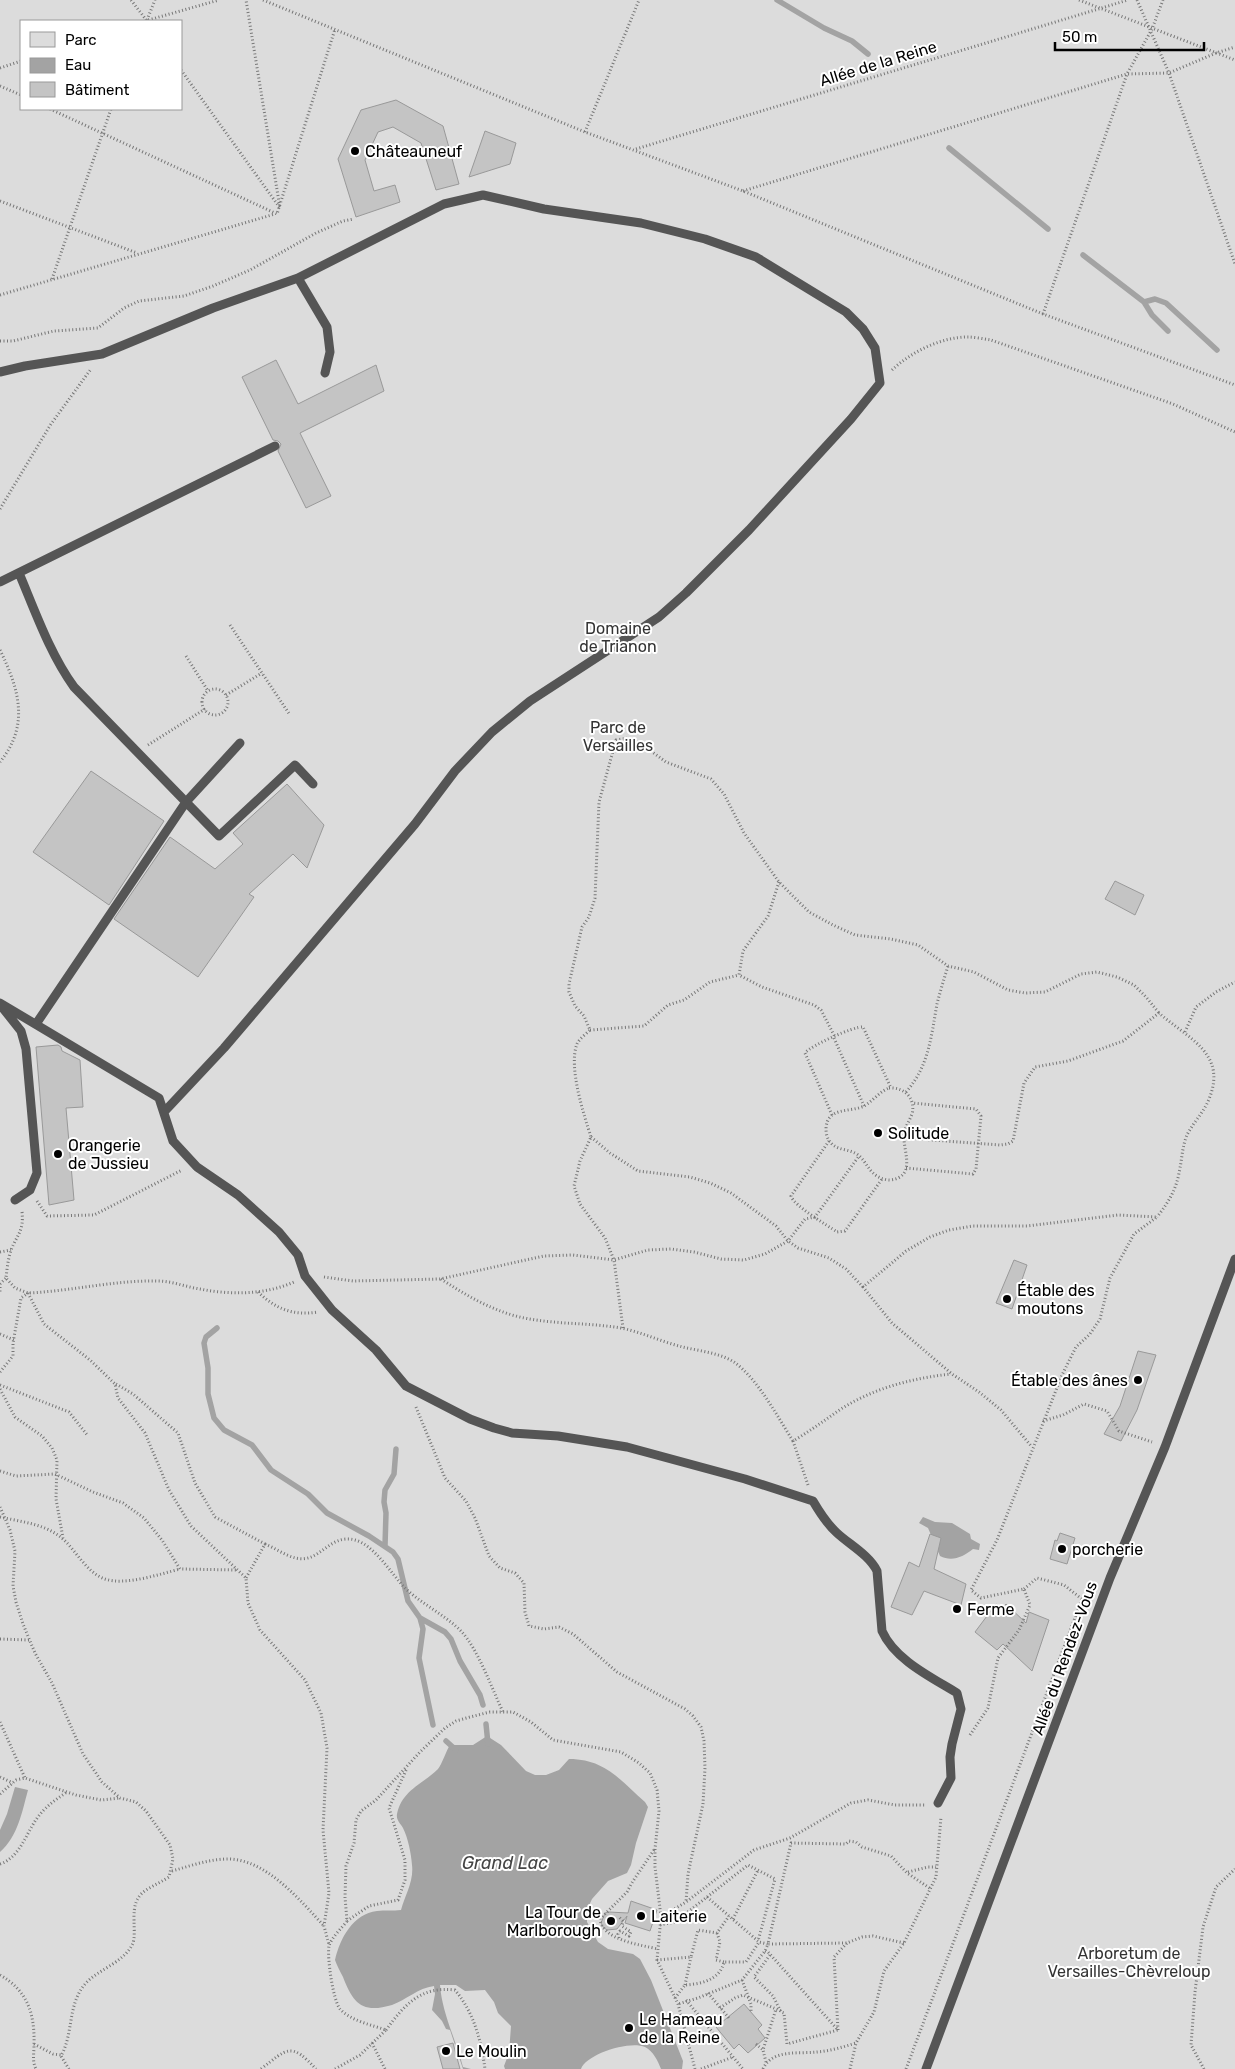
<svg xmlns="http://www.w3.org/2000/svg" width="1235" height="2069" viewBox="0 0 1235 2069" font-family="Rubik,sans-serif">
<rect width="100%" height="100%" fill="#fff"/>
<path fill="#dcdcdc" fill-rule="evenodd" d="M0,0H1235V2069H0ZM21,21H181V109H21Z"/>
<path fill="#a3a3a3" d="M923,1517L935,1522L952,1523L970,1534L971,1539L980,1544L979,1550L973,1549C963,1557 952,1562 940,1556L928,1528L919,1523Z
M487,1736L501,1745L526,1771L535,1775H546L559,1770L569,1759C605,1759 620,1780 645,1802L648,1807L636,1843L631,1865L627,1873L608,1881L592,1899L587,1910V1922L598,1942L608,1949L633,1954L640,1959L651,1980L683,2061L682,2069H661C658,2061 653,2051 645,2047C630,2040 586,2054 581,2069H505L504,2066L509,2053L511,2026L498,2013L494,2002L485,1990L465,1991L456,1985H440C442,2013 456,2040 463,2067L471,2069H463L450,2030L446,2029L442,2021L432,2010L435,1994L434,1986C418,1988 406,2000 392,2005C362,2014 353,2003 343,1977C340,1971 337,1966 335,1960C340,1938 353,1914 377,1911C385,1910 393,1911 401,1910C405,1895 414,1881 412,1865C411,1853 408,1838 403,1828C400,1823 396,1820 397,1814C402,1790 423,1784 438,1769C442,1764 446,1751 450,1745H473Z
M15,1787L28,1790C22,1812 18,1836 0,1852V1830L7,1814Z"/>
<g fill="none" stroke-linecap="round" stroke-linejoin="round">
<path stroke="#a3a3a3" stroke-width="5.5" d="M777,0L824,28L852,41L868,54
M949,148L1048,229
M1083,255L1144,302L1155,299L1166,303L1217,350
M1144,302L1152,315L1168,331
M217,1328L206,1337L204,1343L208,1368V1394L214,1418L224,1430L252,1445L271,1470L308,1494L327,1513L369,1536L393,1552L398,1559L408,1601L420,1618L423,1629L419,1658L433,1725
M385,1546L386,1513L384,1502L385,1490L394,1474L396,1449
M420,1618L445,1632L451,1639L460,1661L480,1695L483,1705
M486,1724L488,1744
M446,1741L456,1750"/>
</g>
<path fill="#c4c4c4" stroke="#999" d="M396,100L443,126L459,184L436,190L421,143L393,127L378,132L365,160L374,191L395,185L400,202L356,217L338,159L361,110Z
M485,131L516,143L510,164L469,177Z
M276,360L298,404L376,365L384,391L300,433L331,496L306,508L278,451L281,444L278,441L273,440L242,377Z
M91,771L164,821L109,905L33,852Z
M287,784L324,825L307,868L293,854L249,894L254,897L198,977L114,919L170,837L215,869L243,844L233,833Z
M1115,881L1144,895L1135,915L1105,899Z
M58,1045L61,1047L62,1051L80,1060L83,1107L66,1108L74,1200L49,1205L36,1047Z
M1014,1260L1027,1265L1012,1309L996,1303Z
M1138,1351L1156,1355L1137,1410L1121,1441L1104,1434L1120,1406Z
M1060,1533L1075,1538L1067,1564L1050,1559L1055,1540L1057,1541Z
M930,1534L941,1538L934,1569L966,1584L961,1605L924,1591L912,1615L891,1607L909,1562L919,1567Z
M996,1604L1002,1608L1006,1604L1026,1623L1029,1612L1049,1620L1032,1671L1003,1644L997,1650L975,1632Z
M631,1901L657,1910L650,1931L625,1923L627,1916L617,1929L607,1930L603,1927L601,1923L605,1913L609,1912L628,1913Z
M744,2004L762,2025L758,2029L765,2038L748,2053L739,2044L734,2049L716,2027Z
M453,2043L460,2069H443L437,2047Z"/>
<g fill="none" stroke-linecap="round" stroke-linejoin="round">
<path stroke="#777" stroke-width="3" stroke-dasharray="1 2.5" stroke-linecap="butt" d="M131,0L147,21
M263,0L585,132L743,191L1043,314L1235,385
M1079,0L1235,60
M1137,0L1169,73L1235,264
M147,20L155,0
M145,21L219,0
M0,68L21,61
M181,70L280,208L246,0
M0,86L21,95
M50,109L277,214L335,29
M585,132L639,0
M636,149L1128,0
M743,191L1127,74L1169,73L1216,53L1235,47
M0,201L137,253
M52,279L111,109
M0,295L275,214
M1043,314L1127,74L1152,29L1163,0
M0,341H13L54,331L98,328L124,308L139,301L184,296L213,286L250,270L316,233L343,221L354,219
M892,370C911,352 941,337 968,337C975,337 984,339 991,340L1173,404L1235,432
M0,509L51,424L91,369
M230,625L290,715
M0,650C19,689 30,725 0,762
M186,656L208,691
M202 702a13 13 0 1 1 26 0a13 13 0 1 1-26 0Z
M226,695L262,673
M148,745L205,709
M779,882L768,916L743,951L739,975L762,987L814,1005L821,1010L835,1037
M590,1030L644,1026L668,1005L684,1000L710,982L739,975
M1185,1032L1196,1007L1216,992L1235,982
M834,1038L864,1106
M889,1088C904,1087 916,1098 912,1114C909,1122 904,1128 904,1136C903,1151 917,1177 890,1180C884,1180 877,1177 873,1173C866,1166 864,1158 855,1153C847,1149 837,1150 831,1143C827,1139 826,1133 826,1129C827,1106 850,1113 864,1106C873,1101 879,1092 889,1088Z
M906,1092C929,1066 931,1037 937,1004C940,992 944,979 948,966
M832,1115L805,1053C810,1046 854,1026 863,1027L891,1088
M591,1137L610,1153L638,1171L690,1177L710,1183L731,1193L776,1226L788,1241L798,1248L829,1258L846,1269L863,1287
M904,1138L1000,1145L1008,1144L1013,1141L1024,1083L1035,1067L1068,1061L1123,1041L1159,1013C1187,1038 1228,1053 1209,1099C1204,1112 1193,1123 1187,1135C1182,1147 1182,1160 1179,1173C1176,1190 1168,1203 1157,1217
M829,1141L791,1196C794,1206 827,1225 837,1232L845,1231L882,1179
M906,1168L973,1174L976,1169L981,1116L976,1109L912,1103
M37,1201L47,1216L94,1215L182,1170
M22,1212C24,1231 17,1235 11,1250C8,1259 7,1269 6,1278L15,1288L28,1293C72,1291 115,1280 158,1281C172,1281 186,1287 200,1289C230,1295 265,1295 294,1282
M0,1252L11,1250
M324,1277L353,1281L440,1279L544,1256L573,1255L614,1260L648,1250L671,1249L694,1252L721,1259L744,1260L765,1254L788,1241L805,1219L815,1217L859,1156
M441,1279C464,1294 486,1307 512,1315C547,1325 585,1322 621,1328C641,1332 660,1341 679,1346C697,1351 718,1352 734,1362C758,1379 777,1416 793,1441
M0,1284L6,1278
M0,1287V1292
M258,1292C276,1309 293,1316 318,1312
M28,1293L44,1324L90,1360L115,1384L118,1398L145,1433L169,1490L191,1526L246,1578L248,1603L260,1630L305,1680L321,1713L327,1748L323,1830L329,1893L324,1926L329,1945
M623,1328L614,1260L605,1238L580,1204L574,1186L580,1161L591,1137C584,1115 568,1067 577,1044C579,1039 586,1034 590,1030L584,1016L575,1006L569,992V984L582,927L589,917L595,898L599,802L616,740L629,738L644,746L666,762L711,779L724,794L744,833L779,882L809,912L833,925L855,935L891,939L918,945L948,966L974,972L1008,990L1025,993L1045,992L1081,974L1097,972L1117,977L1134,985L1146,997L1159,1013
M0,1334L14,1340
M0,1372L13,1356V1343L21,1298L28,1293
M116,1384L133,1394L178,1433L195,1483L215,1517L265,1544L246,1578
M0,1385L69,1412L88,1436
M0,1389L15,1417L42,1436L52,1448L57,1460L56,1499L63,1538
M416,1407L445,1478L466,1501L475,1518L489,1556L500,1568L515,1573L524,1583L525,1612L529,1626L544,1629L559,1627L573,1634L617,1672L685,1709L693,1716L701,1727L704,1741L705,1768L703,1804L688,1874L686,1902
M1043,1421L1063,1415L1084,1404L1107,1411L1119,1431L1152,1442
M0,1471L16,1476L55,1474L93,1492L123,1503L144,1518L162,1540L180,1569L236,1570
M808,1485L793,1441C810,1431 825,1420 841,1409C874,1388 913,1378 951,1374
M0,1507L10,1530L15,1551L13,1586L16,1602L23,1624L35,1653L52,1683L83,1754L102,1782L120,1798L136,1802L146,1811L170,1845L173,1859L169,1877C147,1891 133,1890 134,1920C134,1927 135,1937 133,1943C125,1962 99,1969 86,1983C67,2004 74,2033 61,2056L69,2069
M0,1517C22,1522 47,1524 64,1540C77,1552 87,1573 105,1579C125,1586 160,1574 180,1569
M265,1544C275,1548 286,1556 296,1558C320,1564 329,1533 355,1540C374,1545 391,1573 404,1587C421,1604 444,1614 461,1631C478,1649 492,1689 503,1712
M1024,1589L1037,1578L1064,1585L1083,1600
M0,1639L29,1640
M0,1722L25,1778
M970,1735L988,1708L998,1658L1019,1630L1030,1605L1024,1589L981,1598L971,1590L997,1540L1062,1375L1076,1347L1090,1334L1100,1319L1110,1278L1134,1234L1157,1217L1118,1215L1027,1226H973L949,1230L930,1237L906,1251L863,1287L892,1323L952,1374L979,1392L1001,1410L1032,1447
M0,1777L13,1783
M0,1794L16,1780L25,1778L76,1795L101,1800L120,1798
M654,1850L633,1881L627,1892L600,1919C602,1940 641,1945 658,1949
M0,1864C22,1857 27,1828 42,1812C49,1804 58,1798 67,1792
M172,1871C190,1866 209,1859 228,1859C266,1859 301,1901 324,1926
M908,1872L928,1867H936
M707,1897L758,1941
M733,1919L758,1870
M347,1921L369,1906L398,1900L405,1880V1860L389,1808L407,1768
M660,1925L675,1922L748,1865L775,1879L758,1941
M717,1933L720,1942L716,1960L724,1962
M619,1938L618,1934L620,1931L629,1936L631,1932L622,1926L623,1921L619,1917
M904,1943L873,1936L862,1937L847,1943L768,1944L791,1843L846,1844L849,1841L856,1842L862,1847L891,1856L907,1873L931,1889
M765,1951L768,1952L838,2030L787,2044L784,2013L781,2012L773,1996L754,1977L770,1955
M657,1960L691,1957L698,1930L717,1933L729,1916
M0,1975C28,1991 35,2014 34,2046C34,2054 32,2061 36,2069
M742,1980L751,2004V2013
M685,1985L691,1957
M708,1993L729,2018
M675,1998L685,1985C701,1984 720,1980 724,1962H746L759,1942L768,1944L765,1951L742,1980L698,1998L678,2004
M686,2000L743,2069
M720,2008L735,1998L743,1995L781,2011
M386,2030C405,2004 421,1986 455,1990C474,2013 481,2040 485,2069
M838,2030L834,1957L847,1943
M372,2043L385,2069
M34,2044L53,2054L61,2055
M756,2044L763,2050
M766,2062L763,2050L776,2009
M261,2069C288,2048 291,2042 316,2069
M335,2069L360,2055L386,2030C372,2025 351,2021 340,2009C333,2000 327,1958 329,1946C331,1938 342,1928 347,1921L345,1897L346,1866L354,1843L356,1820L361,1811L376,1800L420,1752L445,1728L456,1721L470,1717L490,1712H513L531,1722L553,1740L621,1752L639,1763L650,1773L657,1790L659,1811L655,1849V1867L661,1917
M695,2069L678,2004L657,1960L661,1917L686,1902L754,1850L790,1838L851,1803L868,1800L895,1805H925
M701,2069L733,2057
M763,2069C772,2049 798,2054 817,2052C830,2051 843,2047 856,2043L874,2012L884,1971L904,1943L936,1877L941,1817
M850,2069L856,2043
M906,2069L1082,1599
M1204,2069L1191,2045L1195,1992L1203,1927L1216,1887L1235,1869"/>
<path stroke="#555" stroke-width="9" d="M298,278L327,327L330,352L325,373
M0,372L25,366L102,354L213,308L298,278L444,204L483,195L544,209L641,223L705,239L756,257L846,312L863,329L875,348L880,383L851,419L749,530L686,593L659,617L530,701L492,732L455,771L415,824L224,1048L164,1112
M19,573C35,611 50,654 74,687L219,836L295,765L313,784
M0,582L275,446
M0,1003L159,1098L173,1141L197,1167L238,1195L279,1232L298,1255L305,1276L332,1310L376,1350L406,1386L470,1419L494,1428L512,1433L558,1436L627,1447L745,1479L813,1501C820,1513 827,1524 837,1533C850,1545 869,1555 877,1571L882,1631C895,1660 931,1677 957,1693L961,1709L952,1744L950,1757L951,1778L938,1803
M2,1007L21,1031L26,1049L37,1173L30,1190L15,1200
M36,1024L186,802L240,743
M926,2069L1110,1578L1165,1447L1235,1259"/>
</g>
<g fill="#000" stroke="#fff" stroke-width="2">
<circle cx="355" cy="151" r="5"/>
<circle cx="878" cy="1133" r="5"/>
<circle cx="58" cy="1154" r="5"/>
<circle cx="1007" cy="1299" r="5"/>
<circle cx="1138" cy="1380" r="5"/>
<circle cx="1062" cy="1549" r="5"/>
<circle cx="957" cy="1609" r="5"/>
<circle cx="641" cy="1916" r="5"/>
<circle cx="611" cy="1921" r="5"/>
<circle cx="629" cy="2028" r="5"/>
<circle cx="446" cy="2051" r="5"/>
</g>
<g text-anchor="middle" stroke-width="4" stroke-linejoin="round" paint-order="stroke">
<g font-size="16" fill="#000" stroke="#fff">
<text transform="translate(878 63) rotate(-17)" y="6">Allée de la Reine</text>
<text transform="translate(1064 1658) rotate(-70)" y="6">Allée du Rendez-Vous</text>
</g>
<g font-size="16" fill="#000" stroke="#fff" text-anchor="start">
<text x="365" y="157">Châteauneuf</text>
<text x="888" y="1139">Solitude</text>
<text x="68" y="1151">Orangerie<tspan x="68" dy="18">de Jussieu</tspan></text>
<text x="1017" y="1296">Étable des<tspan x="1017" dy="18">moutons</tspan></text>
<text x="1128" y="1386" text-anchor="end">Étable des ânes</text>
<text x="1072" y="1555">porcherie</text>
<text x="967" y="1615">Ferme</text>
<text x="601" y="1918" text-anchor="end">La Tour de<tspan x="601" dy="18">Marlborough</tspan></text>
<text x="651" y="1922">Laiterie</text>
<text x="639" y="2025">Le Hameau<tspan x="639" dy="18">de la Reine</tspan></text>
<text x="456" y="2057">Le Moulin</text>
</g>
<g font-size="16" fill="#333" stroke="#fff">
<text x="618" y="634">Domaine<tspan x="618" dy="18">de Trianon</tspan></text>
<text x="618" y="733">Parc de<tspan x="618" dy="18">Versailles</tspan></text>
<text x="1129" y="1959">Arboretum de<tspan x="1129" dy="18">Versailles-Chèvreloup</tspan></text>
</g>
<g font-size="18" font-style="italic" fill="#444" stroke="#fff">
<text x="505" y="1869">Grand Lac</text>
</g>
</g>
<rect x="20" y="20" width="162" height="90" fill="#ffffff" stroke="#999999"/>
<rect x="30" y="32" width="25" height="15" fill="#dcdcdc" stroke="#999999"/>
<text x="65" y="45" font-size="15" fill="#000000">Parc</text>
<rect x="30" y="58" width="25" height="15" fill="#a3a3a3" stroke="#999999"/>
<text x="65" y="70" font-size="15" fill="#000000">Eau</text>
<rect x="30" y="82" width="25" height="15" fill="#c4c4c4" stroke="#999999"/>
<text x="65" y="95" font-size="15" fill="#000000">Bâtiment</text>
<path d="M1055 42v8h149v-8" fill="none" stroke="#000000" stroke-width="2.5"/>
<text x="1062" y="42" font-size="15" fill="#000000" stroke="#ffffff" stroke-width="4" paint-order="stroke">50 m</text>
</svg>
